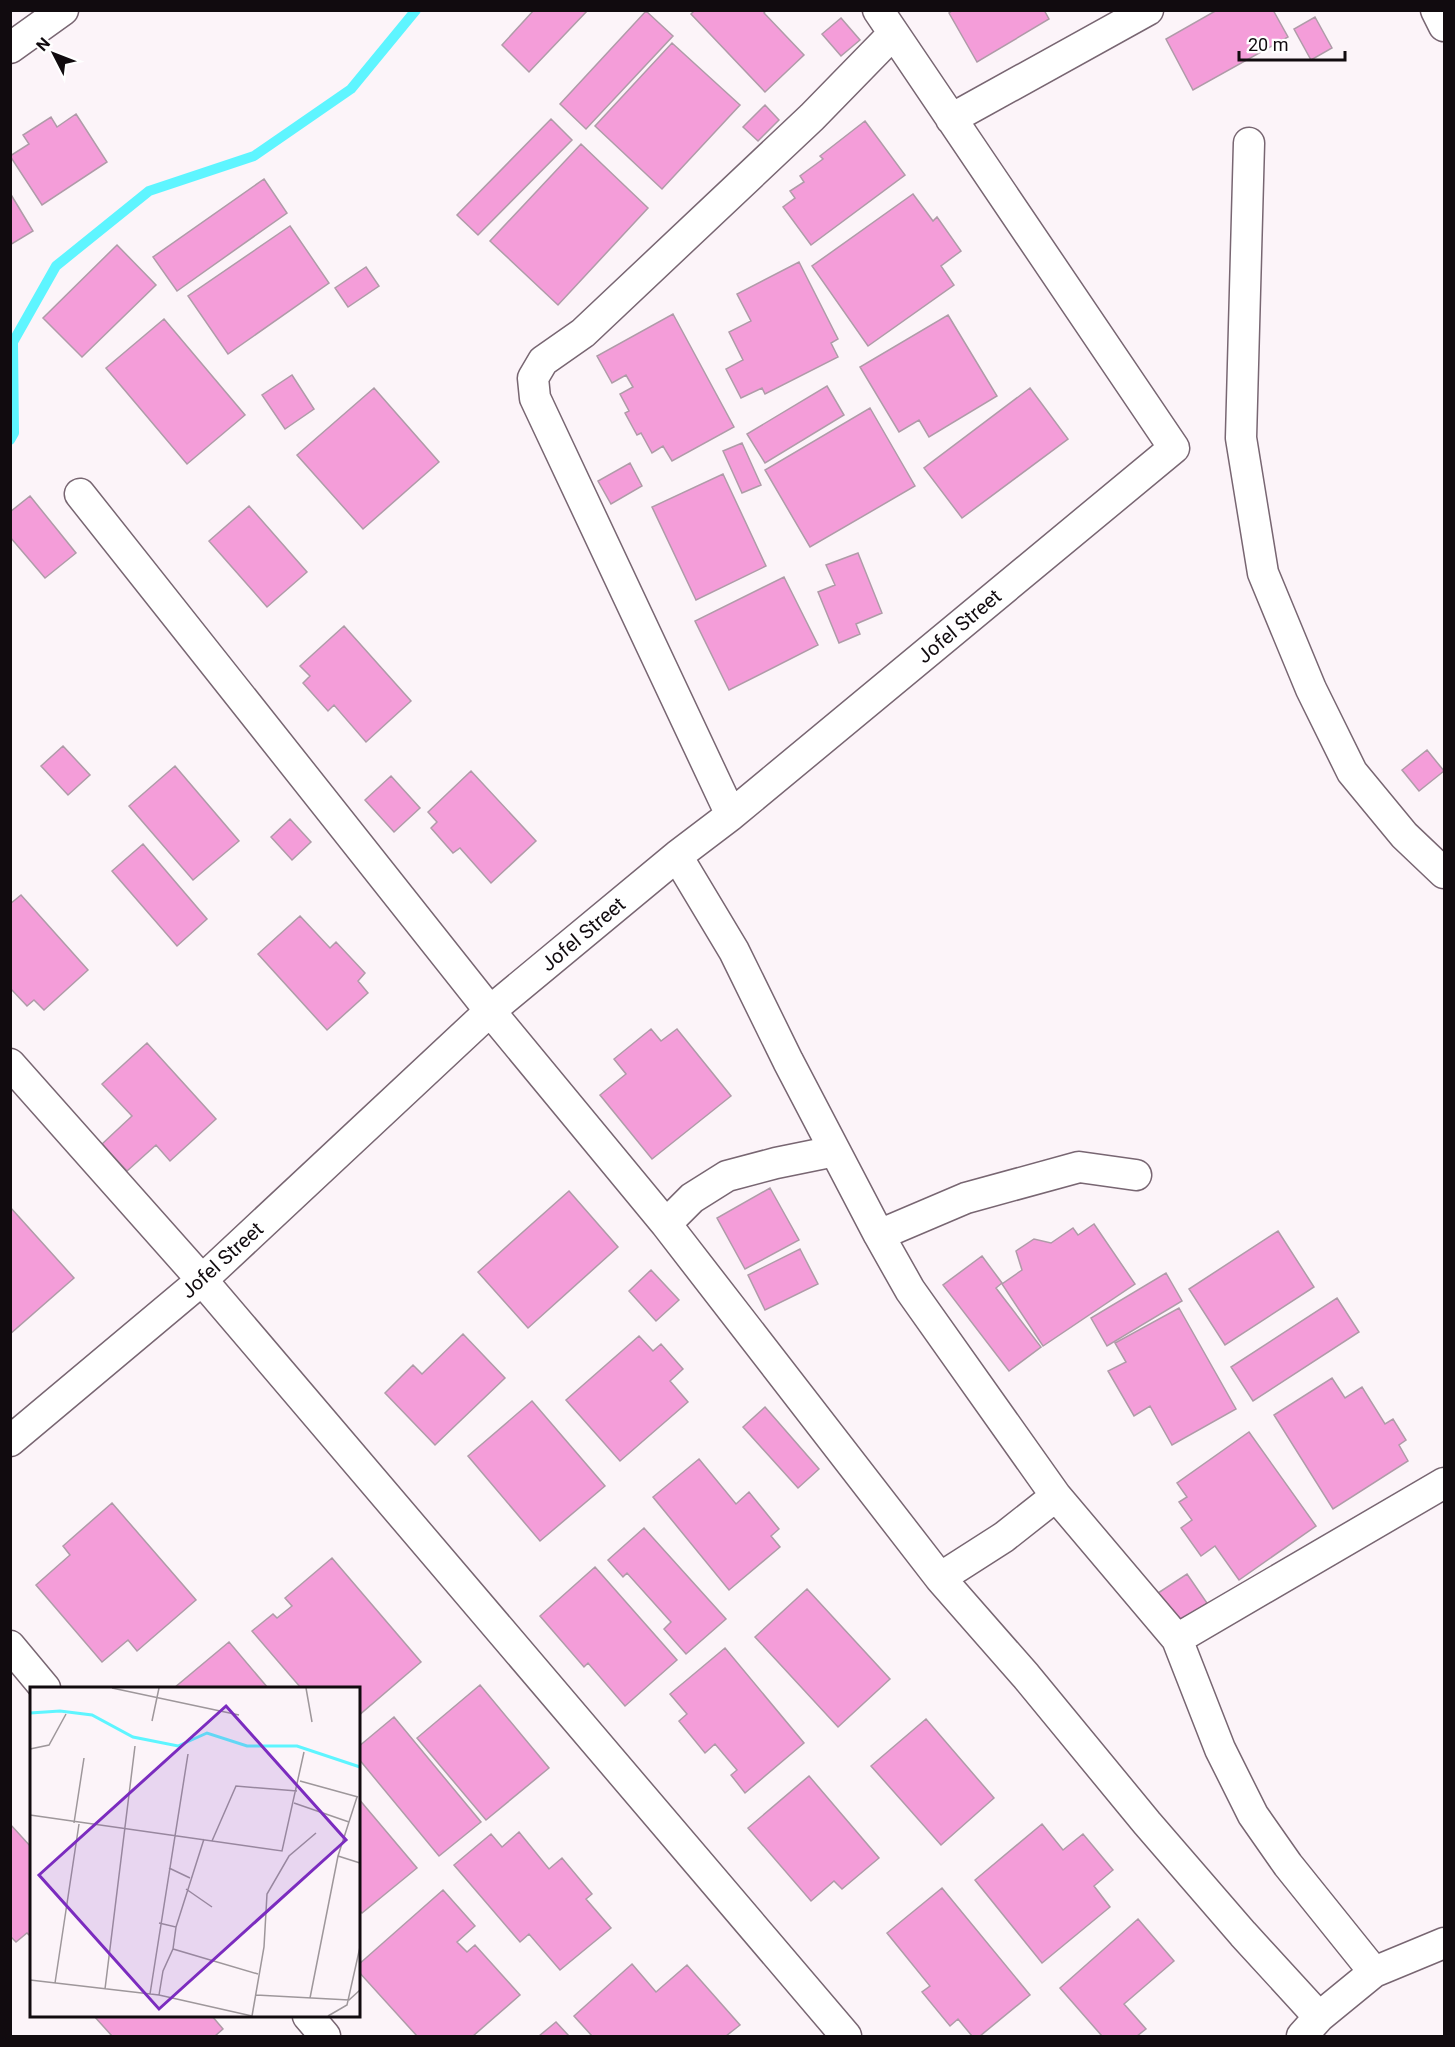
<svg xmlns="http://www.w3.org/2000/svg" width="1455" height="2047" font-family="Roboto,sans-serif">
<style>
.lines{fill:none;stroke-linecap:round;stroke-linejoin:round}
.stream{stroke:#5ef5ff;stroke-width:10}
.building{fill:#f49dd9;stroke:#af9ba8;stroke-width:1.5}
.minor-casing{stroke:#786672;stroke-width:33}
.minor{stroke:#fff;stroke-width:30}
.labels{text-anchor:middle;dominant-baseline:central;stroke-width:5;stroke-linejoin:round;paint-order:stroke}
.street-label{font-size:20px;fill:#110b0f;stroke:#fff}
.inset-river{fill:none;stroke:#5ef5ff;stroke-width:3}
.inset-road{fill:none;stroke:#9e979b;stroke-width:1.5}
.view{fill:#7b2cbf;fill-opacity:0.15;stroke:#7b2cbf;stroke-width:3}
.inset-edge{fill:none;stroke:#110b0f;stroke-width:3}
</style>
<rect width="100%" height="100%" fill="#fcf4f9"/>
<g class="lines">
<!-- stream -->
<path class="stream" d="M10,440L14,433L13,342L56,266L149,191L254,156L351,89L416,10"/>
</g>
<!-- building -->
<path class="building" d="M534,10H588L529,72L502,45Z
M695,10H766L764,13L804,55L765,92L691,14Z
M953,10H1044L1049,19L977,62L949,13Z
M1217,10H1273L1288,37L1193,90L1166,39Z
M646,11L673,36L586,129L560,104Z
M1315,17L1332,48L1311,60L1294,29Z
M841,18L860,40L841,56L822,34Z
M672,43L740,105L662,189L595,126Z
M765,105L779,120L758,141L743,127Z
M76,114L107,162L42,205L10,156L29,144L23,135L51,117L57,127Z
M551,119L572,140L478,235L457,215Z
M865,121L905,175L811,245L783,207L795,198L790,191L804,182L800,176L823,159L820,156Z
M581,144L648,208L558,305L490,241Z
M264,179L287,213L177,291L153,257Z
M10,193L33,231L10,245Z
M913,194L933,221L937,217L961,251L941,266L954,285L868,346L812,266Z
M290,226L329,283L228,354L188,296Z
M117,245L156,285L82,357L43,318Z
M799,262L838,339L831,343L838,357L765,394L762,388L741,398L726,369L743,360L729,332L751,321L737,294Z
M366,267L379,286L348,307L335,288Z
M673,314L734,427L672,461L663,446L652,453L641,433L637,435L625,413L629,411L620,394L633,387L626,375L612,383L597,356Z
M948,315L997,396L929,437L919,420L899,432L860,367Z
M164,319L245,415L187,464L106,368Z
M292,375L314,409L285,429L262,395Z
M827,386L844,415L765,463L747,434Z
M374,388L439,462L363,529L297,455Z
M1030,388L1068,439L962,518L924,468Z
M870,408L915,486L810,547L765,470Z
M742,443L761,485L742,493L723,451Z
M630,463L642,486L611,504L598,481Z
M723,474L766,566L696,600L652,507Z
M30,496L76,553L45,578L10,537V512Z
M249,506L307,572L267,607L209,541Z
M858,553L882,613L856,624L860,634L839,643L818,592L835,585L826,565Z
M784,577L818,645L729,690L695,621Z
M344,626L411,701L366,742L334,705L328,711L303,683L310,676L300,666Z
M63,746L90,775L68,795L41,766Z
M1427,750L1444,771L1419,791L1402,770Z
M175,766L239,841L193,880L129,806Z
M471,771L536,841L491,883L460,848L453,853L431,828L437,822L428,812Z
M391,776L420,808L394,832L365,800Z
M290,819L311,842L292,860L271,837Z
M143,844L207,919L177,946L112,871Z
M21,895L88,970L44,1010L34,1000L27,1006L10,988V904Z
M300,916L330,948L336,942L365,973L358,981L368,993L327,1030L258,954Z
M651,1029L661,1041L677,1029L731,1096L652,1159L600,1095L626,1074L614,1059Z
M147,1043L216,1119L170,1161L156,1145L127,1171L102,1144L132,1116L102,1084Z
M770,1188L799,1240L745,1269L717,1218Z
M569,1191L618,1247L528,1328L478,1272Z
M10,1207L74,1278L10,1334Z
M1094,1224L1135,1284L1043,1346L1002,1284L1022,1270L1016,1251L1034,1239L1051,1243L1073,1228L1078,1235Z
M1278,1231L1314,1287L1225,1345L1189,1289Z
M800,1249L818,1284L765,1310L748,1275Z
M982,1256L1002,1283L996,1288L1041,1347L1009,1371L943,1285Z
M651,1270L679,1300L656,1321L629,1291Z
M1166,1273L1182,1301L1107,1346L1091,1318Z
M1337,1298L1359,1332L1253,1401L1231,1367Z
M1179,1308L1236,1409L1172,1445L1150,1406L1134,1416L1108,1371L1126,1362L1115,1343Z
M463,1334L505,1378L435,1445L385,1393L413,1365L422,1374Z
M639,1336L653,1351L661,1344L683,1369L670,1381L688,1402L620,1461L566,1400Z
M1332,1378L1345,1398L1362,1387L1385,1424L1393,1419L1406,1440L1399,1445L1408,1461L1333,1509L1274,1415Z
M532,1401L605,1486L540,1541L468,1456Z
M765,1407L819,1469L798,1488L743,1427Z
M1249,1432L1316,1526L1239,1580L1215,1546L1201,1556L1181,1528L1192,1520L1179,1502L1187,1497L1177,1483Z
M699,1459L736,1504L749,1492L779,1529L771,1536L780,1547L729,1590L653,1497Z
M112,1503L196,1600L137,1651L128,1640L102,1662L36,1585L70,1555L63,1546Z
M644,1528L726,1619L686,1654L664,1629L671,1622L627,1573L623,1577L608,1560Z
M332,1558L421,1662L358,1716V1688H301L252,1631L273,1614L277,1618L292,1606L285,1598Z
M595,1567L677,1660L625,1706L588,1663L584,1667L540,1616Z
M1187,1574L1207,1603L1178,1623L1158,1593Z
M807,1589L890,1679L838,1727L755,1637Z
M229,1642L268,1688H174Z
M725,1648L804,1743L745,1793L731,1775L737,1770L715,1744L705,1753L679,1721L687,1714L670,1694Z
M480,1685L549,1768L486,1820L417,1738Z
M394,1717L481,1822L439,1856L358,1758V1747Z
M926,1719L994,1798L941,1845L871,1766Z
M809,1776L879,1858L842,1889L834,1881L811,1901L748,1828Z
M358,1798L417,1868L362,1913L358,1909Z
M10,1824L32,1848V1938L27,1933L16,1942L10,1936Z
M1042,1824L1063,1850L1083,1834L1113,1870L1094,1886L1110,1907L1042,1963L975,1880Z
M519,1832L549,1869L562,1858L592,1894L586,1899L611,1928L560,1970L529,1934L520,1942L454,1865L491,1834L502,1847Z
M942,1888L1030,1995L980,2036H972L958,2019L950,2026L922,1992L930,1986L887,1933Z
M443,1890L475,1926L457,1942L467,1952L475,1945L520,1995L473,2036H417L358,1971V1965Z
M1138,1919L1174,1961L1124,2004L1146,2029L1137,2036H1102L1060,1988Z
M632,1964L656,1992L687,1965L740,2025L726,2036H592L574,2016Z
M94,2016H212L223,2029L215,2036H112Z
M556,2022L569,2036H539Z"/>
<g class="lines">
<!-- minor casing -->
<g class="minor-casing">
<path id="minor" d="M1436,10L1444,26
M10,48L63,10
M951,119L1148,10
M1249,143L1241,438L1263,573L1311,689L1352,772L1404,835L1444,873
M80,494L490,1011L666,1224L940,1578L1026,1676L1147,1823L1243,1934L1319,2017
M731,815L535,398L533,378L543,361L583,333L812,117L893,34
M677,856L734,951L788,1061L879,1235L910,1290L1056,1496
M10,1064L202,1280L846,2036
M666,1224L692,1198L727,1176L776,1163L835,1151
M879,1235L966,1198L1079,1167L1136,1175
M10,1441L202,1280L490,1011L677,856L731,815L1174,448L878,10
M940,1578L1004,1537L1056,1496L1177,1639
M10,1646L45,1688
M1374,1972L1288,1865L1253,1815L1220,1749L1177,1639L1444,1483
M308,2016L325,2036
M1302,2036L1319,2017L1374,1972L1444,1943"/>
</g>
<!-- minor -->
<use href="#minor" class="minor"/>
</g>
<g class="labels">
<!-- street labels -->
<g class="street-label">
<text transform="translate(959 626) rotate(-40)">Jofel Street</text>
<text transform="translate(583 934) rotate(-40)">Jofel Street</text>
<text transform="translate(222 1260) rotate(-42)">Jofel Street</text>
</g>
</g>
<!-- overview -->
<g transform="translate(30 1687)">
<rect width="330" height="330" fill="#fcf4f9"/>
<path class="inset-river" d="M0,26L30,24L62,28L103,50L148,59L177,46L217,59H267L330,80"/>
<path class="inset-road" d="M82,1L209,28M276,1L282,35M122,34L129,1M0,62L19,58L36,27M270,94L328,110M264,116L319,135M0,128L252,164L274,65M44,136L54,71M182,154L206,99L267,104M308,169L330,176M139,181L160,191M156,202L182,220M129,236L146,240L143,262M146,240L174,152M0,293L129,308L222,329M25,296L49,137M75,302L105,59M120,307L158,67M129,308L133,284L143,262L228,287M226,308L319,313L330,303M280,311L308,169L327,110M222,329L234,260L237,207L259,169L286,146M298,329L317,318L330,260"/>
<path class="view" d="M196,19L316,153L129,322L9,188Z"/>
<rect width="330" height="330" class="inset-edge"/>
</g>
<!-- border -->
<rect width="1455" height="2047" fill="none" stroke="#110b0f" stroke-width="24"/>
<!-- north arrow -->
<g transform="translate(54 54) rotate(312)" stroke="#ffffff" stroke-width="4.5" paint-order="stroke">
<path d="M0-4.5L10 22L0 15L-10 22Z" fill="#110b0f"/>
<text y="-9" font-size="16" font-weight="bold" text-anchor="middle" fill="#110b0f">N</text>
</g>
<!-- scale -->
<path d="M1239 51v9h106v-9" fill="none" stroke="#110b0f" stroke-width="3"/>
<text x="1248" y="51" font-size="18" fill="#110b0f" stroke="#ffffff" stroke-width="4.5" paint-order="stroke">20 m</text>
</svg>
